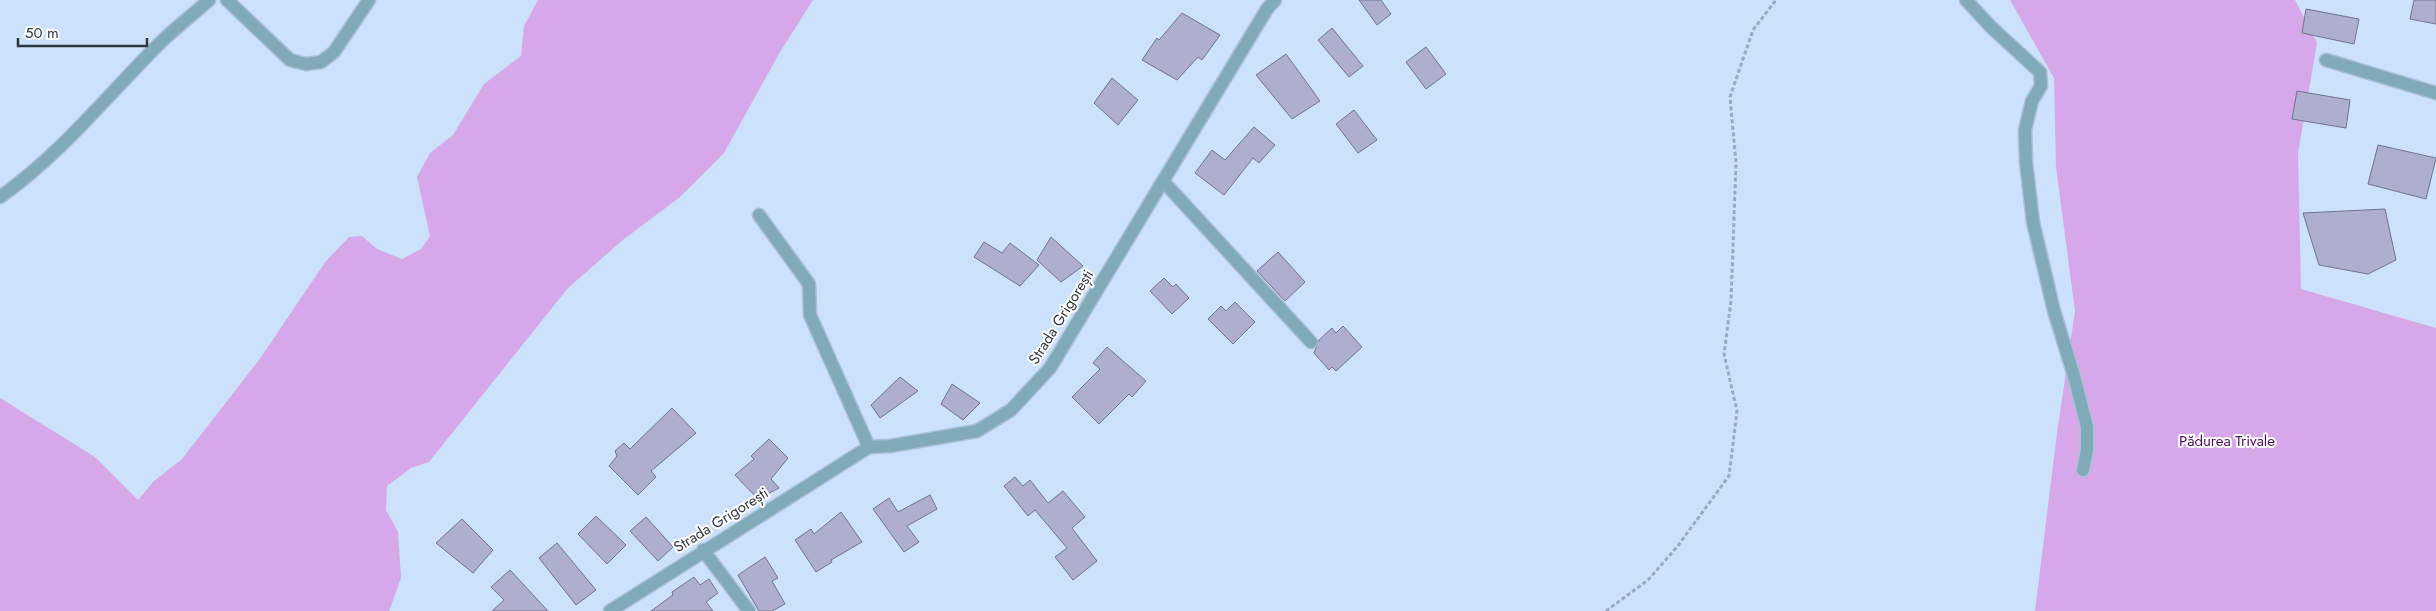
<svg xmlns="http://www.w3.org/2000/svg" width="2436" height="611" font-family="Jost,sans-serif">
<style>
.green{fill:#d7a8e9}
.building{fill:#aeafce;stroke:#737390}
.lines{fill:none;stroke-linecap:round;stroke-linejoin:round}
.minor-casing{stroke:#acbfd7;stroke-width:15}
.path{stroke:#9aabc1;stroke-width:3;stroke-dasharray:4 2.5;stroke-linecap:butt}
.minor{stroke:#81aab8;stroke-width:12}
.labels{text-anchor:middle;dominant-baseline:central;stroke-width:4;stroke-linejoin:round;paint-order:stroke}
.street-label{font-size:15px;fill:#303943;stroke:#fff}
.park-label{font-size:15px;fill:#4e1061;stroke:#fff}
</style>
<rect width="100%" height="100%" fill="#cbe1fc"/>
<!-- green -->
<path class="green" d="M538,0H813L780,52L724,153L680,197L624,239L568,288L429,462L411,468L387,486L386,510L398,532L401,578L389,611H0V398L95,457L138,500L154,481L182,459L259,360L326,261L349,237L362,236L377,249L402,259L421,249L430,236L417,177L430,153L453,135L484,84L521,56L524,26Z
M2010,0H2295L2317,43L2298,153L2301,289L2436,328V611H2035L2057,433L2075,311L2056,167L2054,78Z"/>
<!-- building -->
<path class="building" d="M1359,0H1381L1391,14L1377,25Z
M2414,0H2436V24L2410,19Z
M2306,9L2359,19L2354,44L2302,33Z
M1182,13L1220,35L1202,60L1198,57L1177,80L1142,60L1157,38L1159,40Z
M1332,28L1363,66L1349,77L1318,40Z
M1426,47L1446,74L1426,89L1406,62Z
M1286,54L1320,101L1292,119L1256,75Z
M1112,78L1138,100L1118,125L1094,103Z
M2297,91L2350,100L2346,128L2292,119Z
M1354,110L1377,140L1358,153L1336,124Z
M1254,127L1275,145L1259,163L1253,158L1224,195L1195,173L1212,150L1225,160Z
M2378,145L2436,158L2426,199L2368,184Z
M2385,209L2396,260L2368,274L2319,265L2303,213Z
M1051,237L1083,266L1061,282L1037,260Z
M984,242L1002,253L1010,243L1039,265L1020,286L974,257Z
M1278,252L1305,282L1285,301L1257,271Z
M1164,278L1173,287L1176,284L1189,298L1172,314L1150,291Z
M1235,302L1255,322L1233,344L1208,319L1221,306L1226,311Z
M1343,326L1362,347L1336,371L1332,367L1329,370L1314,353L1319,340L1332,328L1336,333Z
M1107,347L1146,381L1132,397L1129,394L1099,424L1072,397L1100,369L1093,363Z
M900,377L918,391L880,418L871,405Z
M952,384L980,403L963,420L941,404Z
M672,408L696,433L651,471L656,477L638,495L609,466L617,456L615,451L624,443L630,449Z
M769,439L788,458L771,479L779,488L758,499L735,475L754,459L751,456Z
M1015,477L1023,486L1030,480L1048,503L1063,491L1085,517L1072,528L1097,561L1073,580L1055,557L1067,548L1035,510L1028,516L1004,486Z
M930,495L937,509L907,526L919,542L904,552L873,509L889,498L898,512Z
M841,512L862,542L831,560L832,562L816,572L795,540L811,529L814,534Z
M596,516L626,545L607,564L578,534Z
M646,517L673,547L658,561L630,531Z
M462,519L493,550L473,573L436,543Z
M557,543L596,590L576,605L539,558Z
M765,557L778,578L772,581L785,604L772,611H759L738,575Z
M510,570L548,611H492L504,600L491,587Z
M694,577L700,585L709,579L718,593L706,602L713,611H651L673,595L672,592Z"/>
<g class="lines">
<!-- minor casing -->
<g class="minor-casing">
<path id="minor" d="M227,0L290,60L306,64L321,62L334,52L369,0
M1966,0L1991,27L2040,72L2041,86L2032,101L2025,130L2026,162L2033,222L2054,311L2074,376L2087,427V450L2083,470
M2326,60L2436,93
M1163,181L1311,342
M0,197C57,157 103,101 152,51C169,33 190,17 209,0
M759,215L809,284L810,315L869,447
M703,550L749,611
M610,611L869,447L890,446L977,431L1011,410L1050,368L1267,9L1275,0"/>
</g>
<!-- path -->
<path class="path" d="M1606,611L1648,580L1677,547L1729,476L1737,411L1724,354L1731,301L1736,163L1730,97L1753,30L1776,0"/>
<!-- minor -->
<use href="#minor" class="minor"/>
</g>
<g class="labels">
<!-- street labels -->
<g class="street-label">
<text transform="translate(1061 317) rotate(-58)">Strada Grigorești</text>
<text transform="translate(721 520) rotate(-32)">Strada Grigorești</text>
</g>
<!-- park labels -->
<g class="park-label">
<text x="2227" y="441">Pădurea Trivale</text>
</g>
</g>
<!-- scale -->
<path d="M18 38v8h129v-8" fill="none" stroke="#303943" stroke-width="2.5"/>
<text x="25" y="38" font-size="15" fill="#303943" stroke="#ffffff" stroke-width="4" paint-order="stroke">50 m</text>
</svg>
